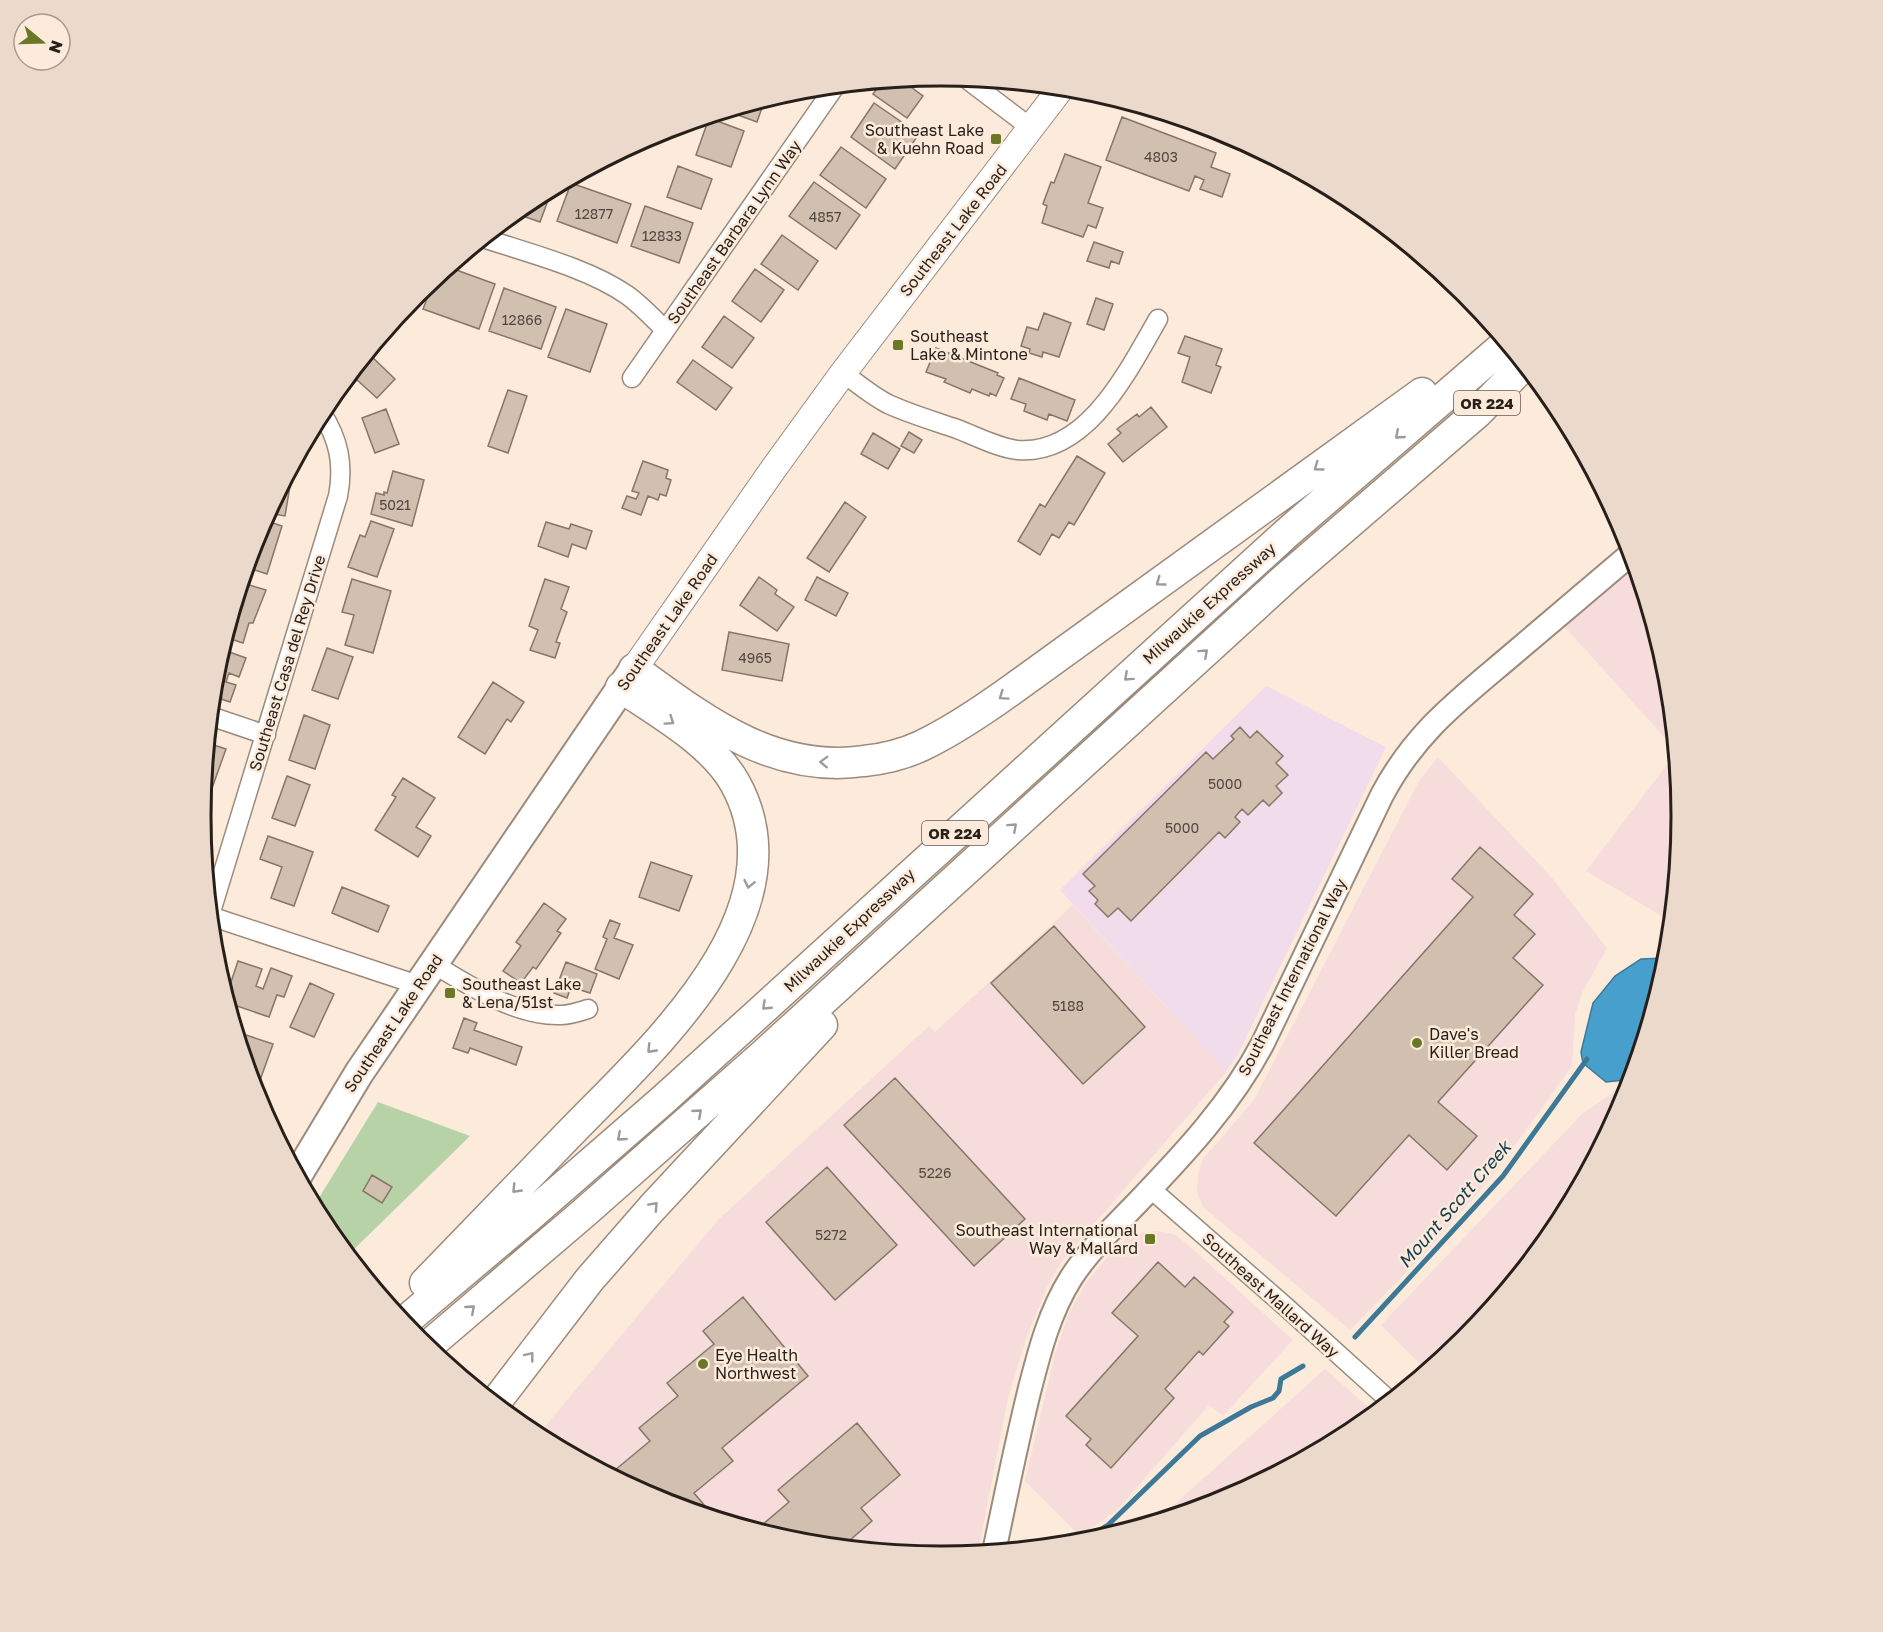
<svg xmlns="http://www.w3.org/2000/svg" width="1883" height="1632" font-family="'Golos Text',sans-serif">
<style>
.commercial{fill:#f1dceb}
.industrial{fill:#f7dcdc}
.green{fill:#b6d2a6}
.water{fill:#47a0cc;stroke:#3d7997;stroke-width:1.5}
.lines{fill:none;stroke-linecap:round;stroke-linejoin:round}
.stream{stroke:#3d7997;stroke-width:5}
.building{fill:#d1c0b0;stroke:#857668;stroke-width:1.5}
.minor-casing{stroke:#9b8b7c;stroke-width:21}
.tertiary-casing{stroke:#9b8b7c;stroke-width:26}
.secondary-casing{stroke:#9b8b7c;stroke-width:28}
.primary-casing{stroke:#9b8b7c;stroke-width:32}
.trunk-casing{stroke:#9b8b7c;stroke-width:33}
.minor{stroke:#fff;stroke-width:18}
.tertiary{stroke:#fff;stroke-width:22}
.secondary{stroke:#fff;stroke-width:26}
.primary{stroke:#fff;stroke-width:28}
.trunk{stroke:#fff;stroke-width:30}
.oneway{stroke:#9d9a98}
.poi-dot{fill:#6a7826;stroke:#fceada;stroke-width:2}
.labels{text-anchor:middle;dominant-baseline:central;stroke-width:5;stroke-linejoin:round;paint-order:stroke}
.number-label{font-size:14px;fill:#514740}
.shield{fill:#fceada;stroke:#665c54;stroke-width:1.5}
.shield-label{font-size:15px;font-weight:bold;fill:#261f1a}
.poi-label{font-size:16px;fill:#261f1a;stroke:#fceada;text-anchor:start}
.street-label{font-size:16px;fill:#261f1a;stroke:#fceada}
.water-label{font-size:18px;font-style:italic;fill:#143b4e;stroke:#fceada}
.rim{fill:none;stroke:#261f1a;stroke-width:3}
</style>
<rect width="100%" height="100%" fill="#fceada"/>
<!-- commercial -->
<path class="commercial" d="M1266,686L1386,747L1238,1054L1226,1072L1060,890Z"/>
<!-- industrial -->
<path class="industrial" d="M1636,566L1668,672L1676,750L1563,625Z
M1676,753L1682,816L1672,922L1586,871Z
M1438,757L1552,878L1607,948L1582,993L1575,1015L1572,1066L1495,1173L1426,1252L1350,1330L1203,1207L1197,1192L1198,1174L1203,1159L1254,1100L1419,781Z
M1073,905L1226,1072L1061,1262L1047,1287L1026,1339L1008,1398L978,1553L941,1557L797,1543L658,1500L537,1436L718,1220L929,1026L935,1032Z
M1629,1090L1626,1100L1557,1228L1465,1340L1427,1371L1381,1325L1582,1114L1611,1094Z
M1157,1231L1174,1234L1187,1244L1293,1340L1223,1416L1209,1405L1117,1510L1080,1536L1025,1481L1055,1354L1068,1315L1085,1284L1110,1254L1125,1240L1140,1233Z
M1325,1369L1376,1414L1353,1432L1225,1501L1156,1521Z"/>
<!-- green -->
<path class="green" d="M378,1102L470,1136L348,1255L325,1227L314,1206Z"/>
<!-- water -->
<path class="water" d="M1665,958L1668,961L1633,1076L1625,1080L1606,1082L1583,1063L1581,1052L1593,1003L1615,976L1641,959Z"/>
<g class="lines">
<!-- stream -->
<path class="stream" d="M1355,1337L1503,1176L1587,1059
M1079,1543L1108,1525L1200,1436L1251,1407L1273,1398L1279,1391L1281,1379L1303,1366"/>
</g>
<!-- building -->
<path class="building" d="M900,79L923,96L907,118L873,94L882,81Z
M765,99L757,122L727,111V110Z
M874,103L919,134L895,169L851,137Z
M1122,117L1216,153L1211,167L1230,174L1222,197L1200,189L1204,180L1195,176L1189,191L1106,160Z
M709,118L744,131L731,167L696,155Z
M841,147L886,179L866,208L820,175Z
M1065,154L1101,167L1088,203L1103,208L1096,228L1088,225L1083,237L1042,223L1047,206L1043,204L1051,182L1054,183Z
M678,166L712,179L701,209L667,197Z
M814,182L860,215L836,249L789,216Z
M571,183L631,204L617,243L557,221Z
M553,187L540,222L514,213L530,200Z
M645,206L693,223L679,263L631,246Z
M782,235L818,261L798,290L761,264Z
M1094,242L1123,252L1119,264L1111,261L1109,268L1087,261Z
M448,267L495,284L479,329L423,309L435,278Z
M755,269L784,290L761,322L732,301Z
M504,288L556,307L541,349L489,331Z
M1096,298L1113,304L1104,330L1087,324Z
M566,309L607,324L590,372L548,357Z
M1044,313L1071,323L1059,357L1043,352L1042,357L1029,353L1030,349L1021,346L1027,327L1038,330Z
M724,316L754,338L732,368L702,347Z
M1185,336L1222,349L1216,365L1221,367L1211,393L1182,382L1190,357L1178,353Z
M936,348L998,373L997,375L1004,378L996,396L990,393L989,396L972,389L970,393L944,382L946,379L926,372Z
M368,353L395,379L377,398L357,380L345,392L340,387Z
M693,360L732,388L716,410L677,382Z
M1019,378L1075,400L1067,421L1049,414L1047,420L1024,411L1026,404L1011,399Z
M508,390L527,396L508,453L488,446Z
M1151,407L1167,427L1123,462L1108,444L1121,433L1117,429L1137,414L1139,417Z
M386,409L399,444L375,453L362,418Z
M909,432L922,440L914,453L901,446Z
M873,433L900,449L888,469L861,454Z
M1077,456L1105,473L1074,525L1069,522L1059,538L1052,534L1040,555L1018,541L1040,504L1045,507Z
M643,461L668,470L666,478L671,480L666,496L660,494L658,500L648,496L641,515L622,508L627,496L636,499L639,493L632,491Z
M294,462L285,516L267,513Z
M393,471L424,480L412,526L371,514L376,493L384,495V492L387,493Z
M845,502L866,517L829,572L807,558Z
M264,520L282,526L267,574L246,567L257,532Z
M371,521L394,529L377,577L348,567L360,535L365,537Z
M546,522L569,529L571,524L592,531L586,549L572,544L568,557L538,546Z
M759,577L777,590L775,594L794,607L777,631L740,605Z
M817,577L848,593L836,616L805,600Z
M352,579L391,591L373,653L345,645L354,615L342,612Z
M545,579L569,587L561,609L567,612L556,642L560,643L555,658L530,650L538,630L529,626Z
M242,583L266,590L253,623H249L243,643L225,637Z
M729,632L789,644L782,681L722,670Z
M327,648L353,657L338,699L312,690Z
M221,649L246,658L239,677L229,673L226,682L236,685L230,702L212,696L215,671Z
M493,682L524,702L511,722L507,719L485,754L458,737Z
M304,715L330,725L315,769L289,760Z
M1240,727L1250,738L1257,731L1283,756L1276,763L1288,775L1276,786L1282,793L1269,806L1263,800L1248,815L1242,809L1235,817L1240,822L1225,838L1219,832L1131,921L1118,908L1108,917L1095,904L1098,900L1089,891L1095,886L1083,874L1206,752L1213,759L1234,739L1231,736Z
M208,743L226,749L211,791L203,788Z
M287,776L310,785L295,826L272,818Z
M403,778L435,798L416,827L431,836L418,857L375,830L396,797L392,795Z
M202,800L209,802L201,824V816Z
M268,836L313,852L294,906L271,898L282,867L260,859Z
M1480,847L1533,894L1514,915L1535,934L1513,958L1543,985L1438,1102L1477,1136L1447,1170L1409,1135L1336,1216L1254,1143L1473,897L1452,879Z
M651,862L692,876L679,911L639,897Z
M342,887L389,906L378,932L332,913Z
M544,903L566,919L557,931L561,933L536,969L533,967L521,983L503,971L521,946L516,942Z
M610,920L620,924L614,938L633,945L619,979L595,969L607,939L603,937Z
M1054,926L1145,1027L1083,1084L991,983Z
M238,961L262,969L256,986L263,989L271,968L292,976L284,997L277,995L269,1017L228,1003L226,997Z
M566,962L597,974L590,993L571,987L567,998L554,993Z
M310,983L334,994L314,1037L290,1027Z
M464,1018L477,1023L474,1030L522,1047L516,1065L470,1048L468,1053L453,1048Z
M246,1035L273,1044L259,1083L251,1081L241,1048Z
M895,1078L1025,1219L974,1266L844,1125Z
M827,1167L897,1245L835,1300L766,1222Z
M372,1175L392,1187L382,1203L363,1191Z
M1158,1262L1185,1287L1194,1277L1233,1312L1224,1322L1229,1326L1203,1355L1199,1351L1165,1389L1174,1398L1111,1468L1086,1445L1091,1439L1066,1416L1138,1336L1112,1313Z
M743,1297L808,1376L722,1448L733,1461L694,1493L705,1506L697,1513L658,1500L609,1475L650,1441L639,1428L678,1396L667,1383L714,1344L703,1331Z
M857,1423L900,1475L861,1508L872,1521L842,1547L797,1543L756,1530L789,1502L778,1490Z"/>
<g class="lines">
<!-- minor casing -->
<g class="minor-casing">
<path id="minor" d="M964,77L1031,128
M483,238C528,253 588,268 627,295C641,305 653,318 665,330
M843,373C857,383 872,396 888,404C910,414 934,421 957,429C976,436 998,448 1018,450C1088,455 1129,369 1158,319
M632,378L836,85
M210,716L266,735
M210,915L338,496C344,465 339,439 321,412
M210,916L418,985
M432,963C468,985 517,1017 561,1015C570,1015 579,1012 588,1009
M1151,1189L1286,1307L1390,1401"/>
</g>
<!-- tertiary casing -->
<g class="tertiary-casing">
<path id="tertiary" d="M994,1552C1005,1499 1016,1445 1029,1392C1039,1353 1049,1313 1071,1278C1089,1250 1114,1227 1137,1203C1184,1154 1231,1104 1263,1043L1382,795C1416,731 1459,700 1513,654C1553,620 1592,587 1632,553"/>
</g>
<!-- secondary casing -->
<g class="secondary-casing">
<path id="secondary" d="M634,669L774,468L843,373L1062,87"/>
</g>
<!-- primary casing -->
<g class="primary-casing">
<path id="primary" d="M297,1176L359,1073L634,669"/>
</g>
<!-- trunk casing -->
<g class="trunk-casing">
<path id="trunk" d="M634,669C704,720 773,774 864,761C883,759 904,754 921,746C953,731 982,711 1010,691L1422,393
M425,1283C474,1232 524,1181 573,1130C653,1048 806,911 735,783C712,742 659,713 621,687
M403,1323L525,1220L663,1100L1288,532L1507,343
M427,1347L585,1212L763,1055L1288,576L1477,413L1525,364
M495,1403L590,1279L652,1208L822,1025"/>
</g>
<!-- minor -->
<use href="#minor" class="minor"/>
<!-- tertiary -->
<use href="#tertiary" class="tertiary"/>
<!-- secondary -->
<use href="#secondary" class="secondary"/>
<!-- primary -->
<use href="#primary" class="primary"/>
<!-- trunk -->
<use href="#trunk" class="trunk"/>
</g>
<!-- one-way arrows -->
<defs><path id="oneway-chevron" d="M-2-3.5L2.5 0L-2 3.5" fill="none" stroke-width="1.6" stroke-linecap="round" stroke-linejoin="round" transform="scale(1.5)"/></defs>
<g class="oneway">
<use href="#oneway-chevron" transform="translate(1399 435) rotate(139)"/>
<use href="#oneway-chevron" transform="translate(1318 467) rotate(144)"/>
<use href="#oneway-chevron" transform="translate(1160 582) rotate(144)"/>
<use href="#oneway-chevron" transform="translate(1204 653) rotate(-42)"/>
<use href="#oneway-chevron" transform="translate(1128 677) rotate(138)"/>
<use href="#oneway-chevron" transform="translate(1003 696) rotate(145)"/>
<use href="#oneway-chevron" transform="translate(670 721) rotate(35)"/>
<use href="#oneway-chevron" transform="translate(824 762) rotate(-178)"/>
<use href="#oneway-chevron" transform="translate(1013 827) rotate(-42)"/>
<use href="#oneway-chevron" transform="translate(749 884) rotate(102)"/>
<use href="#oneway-chevron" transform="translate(766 1006) rotate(137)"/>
<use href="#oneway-chevron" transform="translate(651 1049) rotate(134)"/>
<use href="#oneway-chevron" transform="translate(698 1113) rotate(-41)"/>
<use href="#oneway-chevron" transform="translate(621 1137) rotate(139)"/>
<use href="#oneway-chevron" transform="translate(516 1189) rotate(134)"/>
<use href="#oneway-chevron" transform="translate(654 1206) rotate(-47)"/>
<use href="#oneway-chevron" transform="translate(471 1309) rotate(-41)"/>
<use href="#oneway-chevron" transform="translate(530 1356) rotate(-52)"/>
</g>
<!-- markers -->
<g class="poi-dot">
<rect x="990" y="133" width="12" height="12" rx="3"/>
<rect x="892" y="339" width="12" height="12" rx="3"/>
<rect x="444" y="987" width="12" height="12" rx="3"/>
<circle cx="1417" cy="1043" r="6"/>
<rect x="1144" y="1233" width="12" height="12" rx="3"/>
<circle cx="703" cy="1364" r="6"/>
</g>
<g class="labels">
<!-- number labels -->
<g class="number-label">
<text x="1161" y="156">4803</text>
<text x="594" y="213">12877</text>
<text x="825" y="216">4857</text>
<text x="662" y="235">12833</text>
<text x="522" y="319">12866</text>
<text x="395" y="504">5021</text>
<text x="755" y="657">4965</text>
<text x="1225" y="783">5000</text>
<text x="1182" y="827">5000</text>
<text x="1068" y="1005">5188</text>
<text x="935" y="1172">5226</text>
<text x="831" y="1234">5272</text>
</g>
<!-- shield labels -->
<g class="shield">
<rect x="1454" y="391" width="66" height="24" rx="4.5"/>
<rect x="922" y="821" width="66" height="24" rx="4.5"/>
</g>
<g class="shield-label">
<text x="1487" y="403">OR 224</text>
<text x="955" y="833">OR 224</text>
</g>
<!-- poi labels -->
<g class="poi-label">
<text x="984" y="130" text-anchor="end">Southeast Lake<tspan x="984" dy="18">&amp; Kuehn Road</tspan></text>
<text x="910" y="336">Southeast<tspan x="910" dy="18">Lake &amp; Mintone</tspan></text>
<text x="462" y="984">Southeast Lake<tspan x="462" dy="18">&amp; Lena/51st</tspan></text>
<text x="1429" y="1034">Dave's<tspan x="1429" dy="18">Killer Bread</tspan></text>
<text x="1138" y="1230" text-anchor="end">Southeast International<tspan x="1138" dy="18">Way &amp; Mallard</tspan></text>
<text x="715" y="1355">Eye Health<tspan x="715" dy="18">Northwest</tspan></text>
</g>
<!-- street labels -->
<g class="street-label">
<text transform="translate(953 230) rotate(-52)">Southeast Lake Road</text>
<text transform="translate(734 232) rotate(-55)">Southeast Barbara Lynn Way</text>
<text transform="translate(1209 603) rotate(-42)">Milwaukie Expressway</text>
<text transform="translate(667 622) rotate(-55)">Southeast Lake Road</text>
<text transform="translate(287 663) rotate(-73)">Southeast Casa del Rey Drive</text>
<text transform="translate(849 930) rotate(-43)">Milwaukie Expressway</text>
<text transform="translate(1292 977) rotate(-63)">Southeast International Way</text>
<text transform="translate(393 1023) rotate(-56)">Southeast Lake Road</text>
<text transform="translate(1271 1295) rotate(42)">Southeast Mallard Way</text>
</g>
<!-- water labels -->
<g class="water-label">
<text transform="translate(1454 1204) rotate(-49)">Mount Scott Creek</text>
</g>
</g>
<!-- crop -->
<path d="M0 0H1883V1632H0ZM211 816a730 730 0 1 1 1460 0a730 730 0 1 1-1460 0Z" fill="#ebdacb" fill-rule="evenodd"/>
<path class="rim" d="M211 816a730 730 0 1 1 1460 0a730 730 0 1 1-1460 0Z"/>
<!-- north arrow -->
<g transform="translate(42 42) rotate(109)"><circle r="28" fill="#fceada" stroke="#a6998d" stroke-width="1.5"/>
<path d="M0-4.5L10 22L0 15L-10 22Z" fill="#6a7826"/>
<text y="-9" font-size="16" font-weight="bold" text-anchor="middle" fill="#261f1a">N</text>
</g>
</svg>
